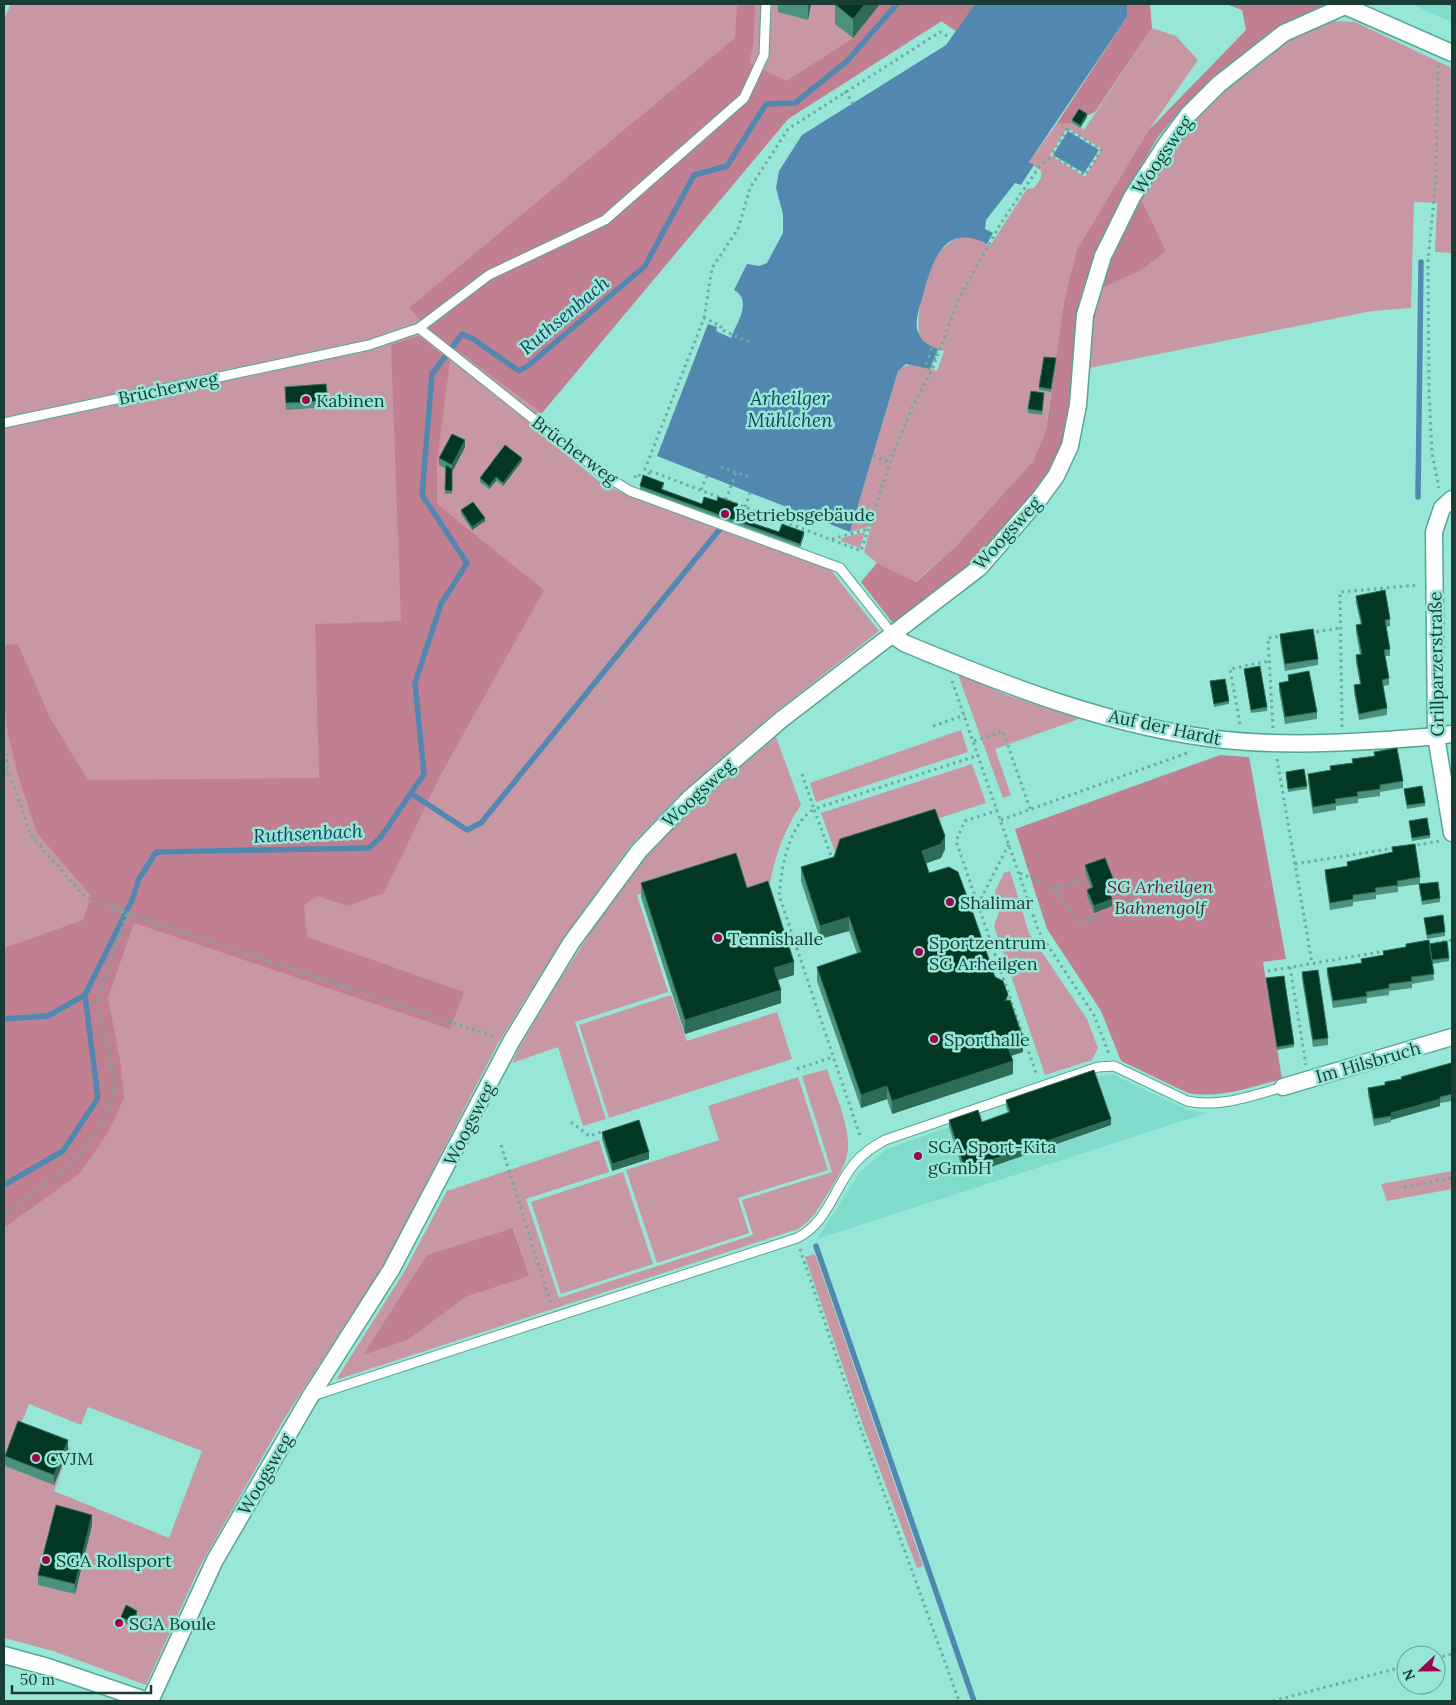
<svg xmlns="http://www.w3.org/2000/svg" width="1456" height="1705" font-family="Lora,serif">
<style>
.built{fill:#81dbcb}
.green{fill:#c897a4;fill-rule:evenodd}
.forest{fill:#c08092}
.water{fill:#5288af}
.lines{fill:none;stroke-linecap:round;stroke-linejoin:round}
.stream{stroke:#5288af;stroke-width:5.5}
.service-casing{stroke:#55a698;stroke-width:11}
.minor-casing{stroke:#55a698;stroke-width:19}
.path{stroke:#6baca0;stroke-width:3;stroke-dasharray:2.5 4;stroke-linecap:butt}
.service{stroke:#fff;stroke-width:9}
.minor{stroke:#fff;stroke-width:16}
.path-bridge{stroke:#6baca0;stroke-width:3;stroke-dasharray:2.5 4;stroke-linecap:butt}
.wall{fill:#4c907e}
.shaded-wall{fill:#2e6c59}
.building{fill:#023823;stroke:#2e6c59}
.poi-dot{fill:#9d054f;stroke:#96e7d8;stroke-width:2}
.labels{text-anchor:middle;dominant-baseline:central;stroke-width:5;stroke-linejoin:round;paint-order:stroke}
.street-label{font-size:18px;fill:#1a3c36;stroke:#96e7d8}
.poi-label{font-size:18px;fill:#1a3c36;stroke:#96e7d8;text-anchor:start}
.park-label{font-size:18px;font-style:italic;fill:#6d203d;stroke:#96e7d8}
.water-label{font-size:19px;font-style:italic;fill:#18435f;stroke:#96e7d8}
</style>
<rect width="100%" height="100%" fill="#96e7d8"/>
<!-- built -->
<path class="built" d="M1411,4H1452V22Z
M1112,1074L1186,1109L1207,1113L817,1239L860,1172L887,1149L949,1127L966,1176L1111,1126L1094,1077Z"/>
<!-- green -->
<path class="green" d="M11,4H954L942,21L788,119L531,426L600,482L631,497L830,569L879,631L778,710L685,790L631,845L564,937L497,1045L385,1263L284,1419L200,1566L146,1685L53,1651L4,1638V19ZM29,1404L81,1425L88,1407L202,1451L169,1538L54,1491L70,1448L19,1429Z
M1332,21L1355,22L1452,68V253L1435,252L1437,203L1414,202L1411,308L1372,311L1089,368L1092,316L1099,290L1142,270L1166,251L1141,199C1152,182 1162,164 1174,148C1208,101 1277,37 1332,21Z
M1152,28L1176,36L1198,60L1149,130L1064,302L1056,362L1044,360L1039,390L1051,392L1046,430L1033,461L956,546L915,582L877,563L864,552L871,526L850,532L898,371C911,360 922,366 937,371L944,351C937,348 926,346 921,339C913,325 925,275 933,261C939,251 953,237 965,236C974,236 983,242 990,246L1027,189L1034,188L1041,178V171L1029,162L1057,123H1072L1084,130ZM1067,128L1102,149L1085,177L1050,155Z
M865,532L860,548L841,541L842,538Z
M957,672L1004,694L1079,719L995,749L1011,795L1003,798Z
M961,730L968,752L816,802L810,783Z
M776,737L801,805C785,828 775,855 770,883L748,890L738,862L637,895L668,992L575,1022L606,1119L583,1126L558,1047L512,1063L519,1048C558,982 597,917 645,858C682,812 732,775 776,737Z
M972,764L986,803L835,852L821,813Z
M1010,871L1029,933L1087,1019L1098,1048L1092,1060L1045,1075L994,926L1000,909L995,891L1004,873Z
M671,995L687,1041L777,1012L792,1059L609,1118L579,1025Z
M827,1069C834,1091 853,1132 847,1155C844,1169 835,1181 828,1193C819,1207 813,1220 798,1229L336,1380L404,1272L447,1191L599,1140L609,1172L526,1199L559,1298L753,1235L742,1200L832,1172L802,1076ZM514,1229L528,1276L466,1297L408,1340L363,1354Z
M798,1077L828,1170L738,1198L749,1233L657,1263L626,1170L719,1140L708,1106Z
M1452,1171V1189L1387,1201L1381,1184Z
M623,1172L653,1264L561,1294L531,1202Z
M815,1254L923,1566L917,1568L864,1428L805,1257Z"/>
<!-- forest -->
<path class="forest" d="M737,4H755L753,47L749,63L787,81L853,38L880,4H975L957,32L941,21L788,119L542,413L428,329L409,308L735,38Z
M1127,4H1150L1152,28L1095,112L1072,123H1057L1127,17Z
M1226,4H1326L1281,25L1213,77L1182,108L1158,137L1127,189L1141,199L1166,251L1142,270L1099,290L1084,287L1079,306L1069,406L1061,445L1050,469L1041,486L972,563L897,624L892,622L861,582L877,563L916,582L956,546L1033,461L1046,430L1064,302L1077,250L1149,130L1246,30L1242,10Z
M419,336L450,361L437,461V504L544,590L440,776L384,893L347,906L318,896L304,905L307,937L464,992L450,1029L134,923L108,998L120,1060L124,1098L109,1131L80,1173L4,1228V948L83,920L91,896L37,833L17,772L8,734L4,703V645L18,644L50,718L88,780L319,778L315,624L401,621L391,345Z
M1220,755L1249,757L1286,959L1263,962L1282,1079C1251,1087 1220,1099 1188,1093L1121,1061L1101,1011L1047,929L1015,829Z
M513,1228L529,1276L466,1297L408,1340L363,1355L427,1255Z"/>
<!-- water -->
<path class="water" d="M975,4H1127V17L1029,162L1034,165L1021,185L1015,183L986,220L985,229L993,233L987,244C944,222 932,261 923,295C920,306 914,321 918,332C922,342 928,345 938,349L930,369L906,364L898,371L850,532L657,456L708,324L717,327L716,331L731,338C737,322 753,301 734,290L747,264L759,266L767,263L783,233V214L776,188L779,171L802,135L946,45Z
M1068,131L1099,150L1084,173L1053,155Z"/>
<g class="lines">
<!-- stream -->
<path class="stream" d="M1418,497L1421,262
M412,794L467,830L481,823L719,530
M4,1019L48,1016L85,995L132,900L139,879L156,852L369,848L380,838L424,774L415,683L441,604L467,563L422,495L432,374L462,334L473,339L519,371L529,365L645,266L694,175L727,166L766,104L795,103L847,61L897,4
M4,1185L63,1151L98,1098L85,995
M816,1246L974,1701"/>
<!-- service casing -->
<g class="service-casing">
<path id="service" d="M419,328L604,475L630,491L840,568L893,635
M4,423L369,345L419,328L489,275L605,220L744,98L764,55L766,4
M312,1396L797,1238C827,1224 834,1188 854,1164C863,1153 873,1147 885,1140L1098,1067L1114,1066L1187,1101C1220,1108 1251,1096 1283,1087"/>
</g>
<!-- minor casing -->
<g class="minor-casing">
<path id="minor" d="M1452,499L1442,508L1434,532L1436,736L1452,833
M893,635L904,643C1007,686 1113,728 1225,740C1273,745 1322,744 1369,741C1397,739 1425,738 1452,734
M1283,1087L1452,1037
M4,1655L48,1667L148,1701
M150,1701L215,1560L310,1397L391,1270L511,1042L571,943L639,851L690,798L782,719L979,568L1040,498L1056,476L1070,446L1078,405L1085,315L1103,256L1132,197L1167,143L1188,115L1219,84L1284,33L1345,6L1452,53"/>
</g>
<!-- path -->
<path class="path" d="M1438,65L1436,180L1428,259L1429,392L1432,453L1439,488
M845,91L853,104
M1067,129L1101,150L1085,175L1052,155Z
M704,318L712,268L738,229L750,188L788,129L940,32L951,38
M749,342L720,329L721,326L704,318L645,469L861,551L890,462L911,410L932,370L959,298L1001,223L1039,167L1052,155
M930,349L938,352
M928,356L936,359
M925,363L933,366
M873,456L890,462
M721,467L749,477
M635,478L636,474L647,478L650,471
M701,490L707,476
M726,500L736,472
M745,507L750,493
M832,539L868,529
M1310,633L1340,628
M952,681L1039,932L1094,1015L1109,1054
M1240,724L1230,669L1269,661
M933,726L965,715
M1342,727L1340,592L1418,585
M1273,728L1268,638L1284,636
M974,741L1003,731L1030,809
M4,747L9,774
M1277,759L1312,963
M4,772L10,774L31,836L85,897L116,909
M802,774L814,809C788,826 782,866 779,895L861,1139
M998,810L965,821L956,841L1037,1076
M1001,820L1187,753
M1411,846L1439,841
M833,861L814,809L979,755
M1295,864L1395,848
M1020,873L1054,889L1083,879
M1054,889L1079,923L1102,915
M127,913L496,1037
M972,916L1009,844
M1436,943L1452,940
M796,947L817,940
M1290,967L1306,1065
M1268,971L1386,951
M797,1069L833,1057
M571,1122L589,1136L604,1131
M501,1145L551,1304
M1404,1187L1452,1178
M4,1215L72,1164L96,1132L114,1096L111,1062L97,999L127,913
M800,1249L864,1438L959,1701
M1436,1658L1452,1654
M1273,1701L1406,1666"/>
<!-- service -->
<use href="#service" class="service"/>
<!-- minor -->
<use href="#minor" class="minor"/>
<!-- path-bridge -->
<path class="path-bridge" d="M116,909L133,915"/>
</g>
<!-- wall -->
<path class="wall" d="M778,4H811L808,20L778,12Z
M835,4H880L853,38L835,24Z
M1087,117L1080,128L1072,123V120Z
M1056,362L1051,392L1039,390V387Z
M285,387L328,401V407L286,410Z
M1044,396L1042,415L1028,413V409Z
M465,447L452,472V494H445L446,469L439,465V458Z
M522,461L503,486L496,481L489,489L480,482V478Z
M640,486H664L662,490L702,504L738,508V509L749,516L747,521L779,532L804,535L800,547L640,489Z
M461,510L485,521L472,530L461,514Z
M1356,596L1390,619V626L1386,627L1390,649V656H1385L1389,678V685L1383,686L1387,708V715L1359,720L1354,692V685L1360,684L1356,662V655L1360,654L1356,632V625H1361L1356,603Z
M1280,634L1318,659V665L1285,671L1280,641Z
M1244,669L1267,707V711L1251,713Z
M1288,675L1317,712V719L1285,724L1279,690V683L1288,681Z
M1210,681L1229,701V704L1214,707Z
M1374,752L1403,781V788L1380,792V796L1358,799V803L1336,806V810L1313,814L1308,781V774L1330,771V766L1352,763L1374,756Z
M1286,772L1307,786V789L1288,792Z
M1404,789L1425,803V806L1407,809Z
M1409,821L1430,835V838L1412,841Z
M1392,847L1420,877V884L1398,887V892L1376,895V899L1353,902V906L1330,910L1325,876V870L1347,866V862L1392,852Z
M945,849L941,858L926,863L929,873L968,911L995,977L1008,1000L1023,1052L1011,1056L1013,1074L892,1114L887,1099L861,1108L817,981V967L857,953L849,931L820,939L801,881V867L834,857Z
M1085,865L1114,888L1109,890L1112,906L1094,913L1087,896V890L1091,888L1085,872Z
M641,883L747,888L794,975L778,980L781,1003L685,1034L641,897Z
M1419,884L1440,898V902L1422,905Z
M1424,918L1445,932V936L1427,939Z
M1406,944H1429L1449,958V961L1432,964L1434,980L1412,984V988L1389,991V995L1367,998V1003L1333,1008L1327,975V968L1361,963V959L1383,955V951L1406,948Z
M1302,972L1328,1038V1045L1313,1047L1302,979Z
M1266,978L1294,1044V1047L1277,1050Z
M1452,1071V1101L1440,1103V1106L1391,1120V1122L1374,1126L1368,1095V1088L1385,1085V1082Z
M1006,1100L1111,1125L965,1176L949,1127V1120L982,1122L1008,1112L1006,1107Z
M602,1132L649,1159L612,1171L602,1139Z
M68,1450L54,1485L5,1466V1456Z
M92,1525L75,1594L38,1585V1575Z
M137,1614L133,1626L121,1621V1617Z"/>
<!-- shaded-wall -->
<path class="shaded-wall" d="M808,4H811L808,20Z
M865,4H880L853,38V19Z
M1087,114V117L1080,128V125Z
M465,440V447L452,472V494V465Z
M522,458V461L503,486V483Z
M496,477V481L489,489V486Z
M485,518V521L472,530V527Z
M804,532V535L800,547V544Z
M945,836V849L941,858L922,865V851Z
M1114,881V888L1106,891V884Z
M968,899V912L963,908Z
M1112,899V906L1094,913V906Z
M849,917V931L820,939V926Z
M794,962V975L774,981V968Z
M781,990V1003L685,1034V1020Z
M1023,1038V1052L1007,1057V1044Z
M1013,1061V1074L892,1114V1101Z
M887,1086V1099L861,1108V1095Z
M1440,1099V1106L1391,1120V1113Z
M1111,1119V1125L965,1176V1169Z
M649,1152V1159L612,1171V1164Z
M68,1440V1450L54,1485V1475Z
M92,1515V1525L75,1594V1584Z
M137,1611V1614L133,1626V1622Z"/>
<!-- building -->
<path class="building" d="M835,4H865L853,19Z
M1079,109L1087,114L1080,125L1072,120Z
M1044,357L1056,358L1051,389L1039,387Z
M326,384L328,401L286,403L285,387Z
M1031,391L1044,393L1042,411L1028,409Z
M452,434L465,440L452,465L439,458Z
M505,445L522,458L503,483L496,477L489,486L480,478Z
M446,465L452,469V491L445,490Z
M643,475L664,483L661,489L702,504L704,497L717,501L718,497L738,504L736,509L749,513L746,521L779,532L782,524L804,532L800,544L640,486Z
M473,502L485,518L472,527L461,510Z
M1385,590L1390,619L1385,620L1390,649L1384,650L1389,678L1382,680L1387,708L1359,714L1354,685L1361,684L1356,655L1362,654L1356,625L1362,624L1356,596Z
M1313,629L1318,659L1285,664L1280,634Z
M1260,666L1267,707L1251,710L1244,669Z
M1309,671L1317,712L1285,717L1279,683L1289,681L1288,675Z
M1225,679L1229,701L1214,704L1210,681Z
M1397,748L1403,781L1380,785V789L1357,792L1358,796L1335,799L1336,803L1313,807L1308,774L1331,770L1330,766L1353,763L1352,759L1375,756L1374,752Z
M1304,769L1307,786L1288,789L1286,772Z
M1422,786L1425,803L1407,805L1404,789Z
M935,809L945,836L941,844L922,851L929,873L949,867L958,872L968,899L963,908L973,913L995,977L1003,981L1008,995L1005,1001L1010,1000L1023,1038L1007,1044L1013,1061L892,1101L887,1086L861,1095L817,967L861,952L849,917L820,926L801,867L834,857L840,839Z
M1427,818L1430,835L1412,838L1409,821Z
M1415,844L1420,877L1397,881L1398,885L1375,888L1376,892L1353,895V899L1330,903L1325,870L1348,866L1347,862L1393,852L1392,847Z
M736,853L747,888L768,881L794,962L774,968L781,990L685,1020L641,883Z
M1105,858L1114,881L1106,884L1112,899L1094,906L1087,890L1093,887L1085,865Z
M1438,882L1440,898L1422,901L1419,884Z
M1443,915L1445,932L1427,935L1424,918Z
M1429,940L1434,974L1411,977L1412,981L1389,984V988L1366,992L1367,996L1333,1001L1327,968L1362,963L1361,959L1384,955L1383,951L1406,947V944Z
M1447,941L1449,958L1432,960L1429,944Z
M1318,970L1328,1038L1313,1040L1302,972Z
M1284,976L1294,1044L1277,1047L1266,978Z
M1451,1063L1452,1071V1094L1440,1097V1099L1391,1113V1116L1374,1119L1368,1088L1385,1085V1082L1402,1079L1401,1077Z
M1094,1070L1111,1119L965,1169L949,1120L978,1110L982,1122L1010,1112L1006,1100Z
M639,1120L649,1152L612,1164L602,1132Z
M18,1421L68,1440L54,1475L5,1456Z
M56,1505L92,1515L75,1584L38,1575Z
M126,1605L137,1611L133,1622L121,1617Z"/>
<!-- markers -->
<g class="poi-dot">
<circle cx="306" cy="400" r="5"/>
<circle cx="725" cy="514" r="5"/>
<circle cx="950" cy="902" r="5"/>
<circle cx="718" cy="938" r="5"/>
<circle cx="919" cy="952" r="5"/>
<circle cx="934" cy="1039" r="5"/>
<circle cx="918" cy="1156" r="5"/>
<circle cx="36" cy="1458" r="5"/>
<circle cx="46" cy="1560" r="5"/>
<circle cx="119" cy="1623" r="5"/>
</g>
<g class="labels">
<!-- street labels -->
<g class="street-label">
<text transform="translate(1162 155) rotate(-55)">Woogsweg</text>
<text transform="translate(168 388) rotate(-12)">Brücherweg</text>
<text transform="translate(575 450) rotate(37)">Brücherweg</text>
<text transform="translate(1007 533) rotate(-48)">Woogsweg</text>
<text transform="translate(1436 664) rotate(-91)">Grillparzerstraße</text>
<text transform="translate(1165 727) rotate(12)">Auf der Hardt</text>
<text transform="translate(698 793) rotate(-43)">Woogsweg</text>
<text transform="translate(1368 1062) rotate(-16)">Im Hilsbruch</text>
<text transform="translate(469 1124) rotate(-63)">Woogsweg</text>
<text transform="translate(265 1474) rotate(-60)">Woogsweg</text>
</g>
<!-- poi labels -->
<g class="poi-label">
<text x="316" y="400">Kabinen</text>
<text x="735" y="514">Betriebsgebäude</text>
<text x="960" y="902">Shalimar</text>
<text x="728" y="938">Tennishalle</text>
<text x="929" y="942">Sportzentrum<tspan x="929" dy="21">SG Arheilgen</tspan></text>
<text x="944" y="1039">Sporthalle</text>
<text x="928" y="1146">SGA Sport-Kita<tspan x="928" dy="21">gGmbH</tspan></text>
<text x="46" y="1458">CVJM</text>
<text x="56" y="1560">SGA Rollsport</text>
<text x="129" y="1623">SGA Boule</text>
</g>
<!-- park labels -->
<g class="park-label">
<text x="1160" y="886">SG Arheilgen<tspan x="1160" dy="21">Bahnengolf</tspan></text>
</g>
<!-- water labels -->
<g class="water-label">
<text transform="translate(564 315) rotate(-40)">Ruthsenbach</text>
<text x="790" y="398">Arheilger<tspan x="790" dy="22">Mühlchen</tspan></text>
<text transform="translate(308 833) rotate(-3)">Ruthsenbach</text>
</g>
</g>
<!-- border -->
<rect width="1456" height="1705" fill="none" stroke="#1a3c36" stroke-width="10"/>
<!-- north arrow -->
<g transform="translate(1421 1670) rotate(248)"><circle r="24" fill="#96e7d8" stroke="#64a397"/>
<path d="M0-4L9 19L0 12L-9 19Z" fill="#9d054f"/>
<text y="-8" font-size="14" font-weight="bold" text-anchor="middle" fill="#1a3c36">N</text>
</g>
<!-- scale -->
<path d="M12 1685v8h139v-8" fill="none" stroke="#1a3c36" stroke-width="2.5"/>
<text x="20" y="1685" font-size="15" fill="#1a3c36" stroke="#96e7d8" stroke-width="4" paint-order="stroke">50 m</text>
</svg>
